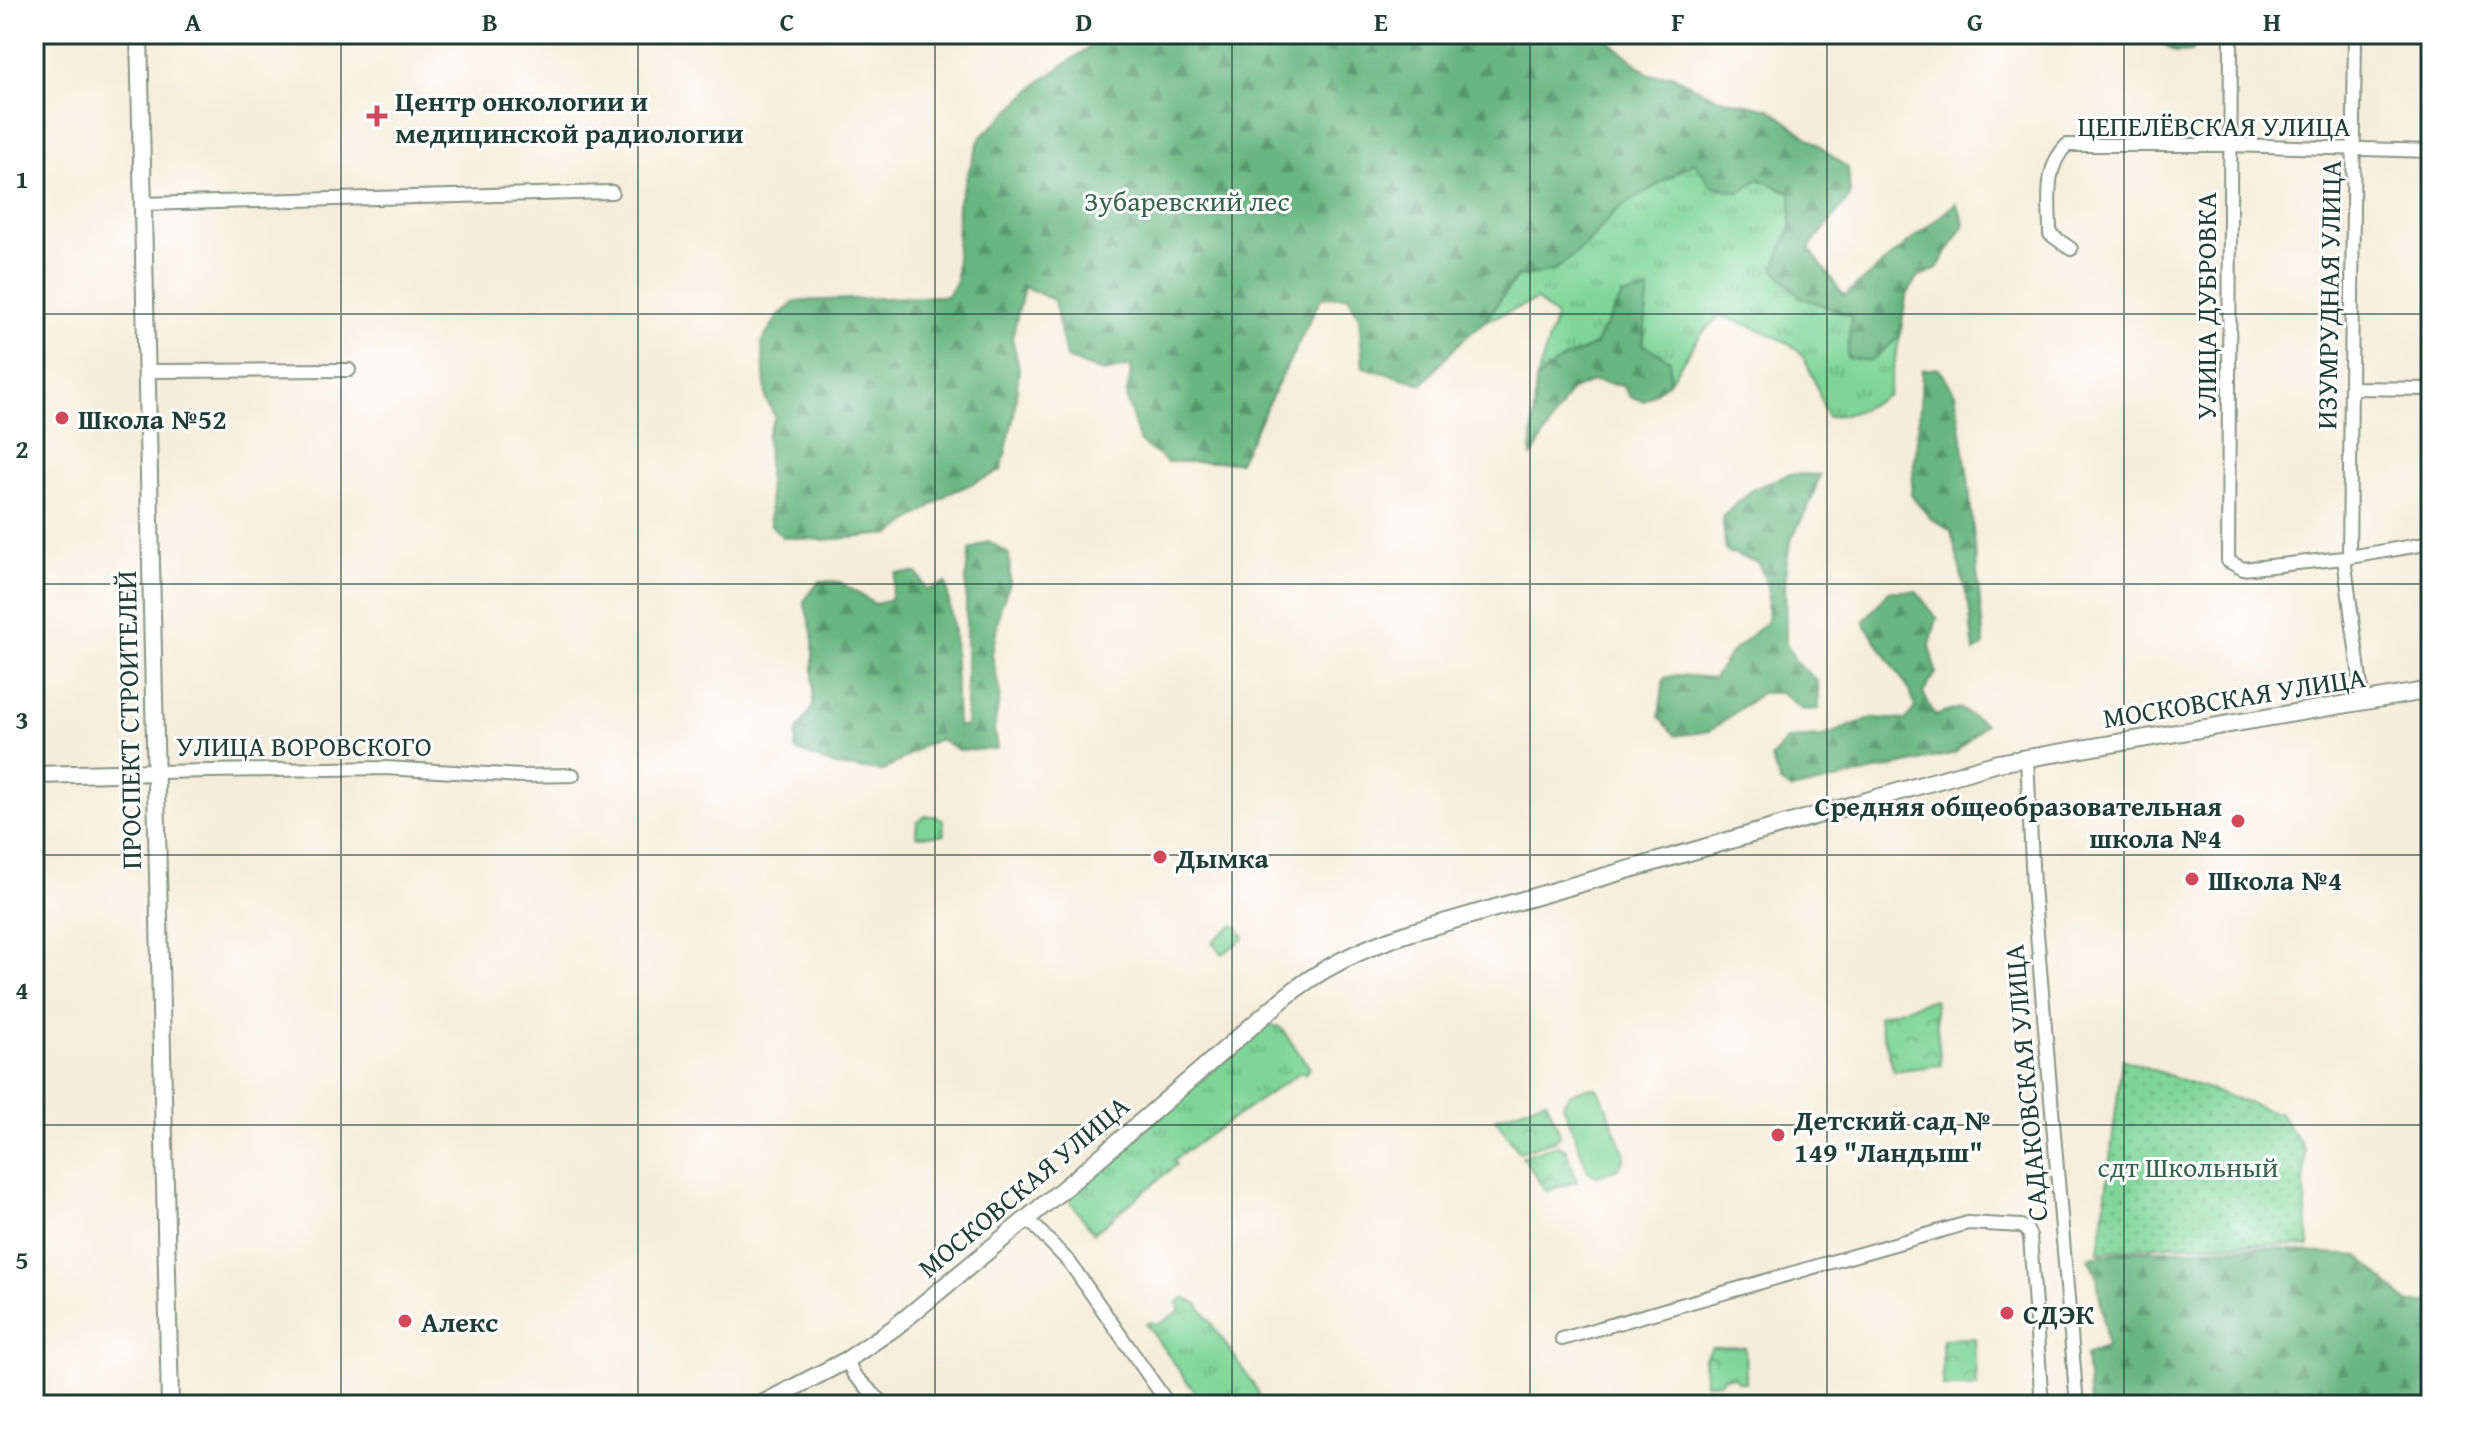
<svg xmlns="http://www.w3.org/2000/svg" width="2465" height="1439" font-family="'Gentium Book Plus',serif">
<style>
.grass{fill:url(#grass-tufts);stroke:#4f8966;stroke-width:2}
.forest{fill:url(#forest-firs);stroke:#437a5a;stroke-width:2}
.park{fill:url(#park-crowns);stroke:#4f8966;stroke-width:2}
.garden{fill:url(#garden-dots);stroke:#4f8966;stroke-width:2}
.pitch{fill:#7fd599;stroke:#4f8966;stroke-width:2}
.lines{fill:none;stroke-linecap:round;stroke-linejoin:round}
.minor-casing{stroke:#8a9587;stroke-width:16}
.secondary-casing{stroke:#8a9587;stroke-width:20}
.minor{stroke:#fff;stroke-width:12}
.secondary{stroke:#fff;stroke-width:16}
.grid{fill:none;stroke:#1f3d34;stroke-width:2;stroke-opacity:0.55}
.poi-dot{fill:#d1495b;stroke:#fff;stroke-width:3}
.labels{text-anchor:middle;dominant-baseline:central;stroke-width:6;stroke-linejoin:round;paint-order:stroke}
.poi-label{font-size:28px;font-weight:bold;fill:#1f3d34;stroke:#fff;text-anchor:start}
.street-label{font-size:28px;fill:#1f3d34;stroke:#fff}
.park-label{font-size:28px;fill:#37634d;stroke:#fff}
.neatline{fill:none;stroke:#1f3d34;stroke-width:3}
.grid-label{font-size:26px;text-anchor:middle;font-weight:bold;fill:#1f3d34}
</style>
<defs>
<pattern id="grass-tufts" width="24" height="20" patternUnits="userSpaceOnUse" patternTransform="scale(2)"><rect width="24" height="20" fill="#7fd599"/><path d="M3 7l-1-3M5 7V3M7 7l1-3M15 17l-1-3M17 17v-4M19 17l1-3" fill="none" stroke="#67ae7e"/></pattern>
<pattern id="forest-firs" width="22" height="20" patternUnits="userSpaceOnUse" patternTransform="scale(2)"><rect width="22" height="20" fill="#67b681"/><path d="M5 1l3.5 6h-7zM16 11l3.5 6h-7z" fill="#54956a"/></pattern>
<pattern id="park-crowns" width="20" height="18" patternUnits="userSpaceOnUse" patternTransform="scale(2)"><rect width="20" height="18" fill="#7fd599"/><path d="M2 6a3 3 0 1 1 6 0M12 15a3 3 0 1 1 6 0" fill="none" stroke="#67ae7e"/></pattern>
<pattern id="garden-dots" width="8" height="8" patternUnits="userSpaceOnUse" patternTransform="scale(2)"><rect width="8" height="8" fill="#7fd599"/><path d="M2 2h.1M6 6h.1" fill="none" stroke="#67ae7e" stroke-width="1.8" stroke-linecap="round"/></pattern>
</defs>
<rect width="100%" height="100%" fill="#fff"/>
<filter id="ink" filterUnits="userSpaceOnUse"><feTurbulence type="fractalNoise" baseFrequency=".0125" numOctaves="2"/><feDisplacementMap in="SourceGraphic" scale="16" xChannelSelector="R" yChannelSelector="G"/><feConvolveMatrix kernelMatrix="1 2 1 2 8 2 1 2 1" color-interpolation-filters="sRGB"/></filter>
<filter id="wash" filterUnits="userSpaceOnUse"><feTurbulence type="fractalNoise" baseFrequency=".006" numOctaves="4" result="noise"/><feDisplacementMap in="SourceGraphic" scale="32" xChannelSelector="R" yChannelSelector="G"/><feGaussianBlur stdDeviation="1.8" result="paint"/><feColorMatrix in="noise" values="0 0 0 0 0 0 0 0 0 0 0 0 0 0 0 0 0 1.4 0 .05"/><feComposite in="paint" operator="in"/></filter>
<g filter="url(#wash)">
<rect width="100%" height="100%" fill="#f5edda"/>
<!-- grass -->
<path class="grass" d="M1695,162L1758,179L1791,193V227L1774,268L1800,297L1851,316L1871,360L1900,336L1888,395L1856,412L1827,417C1821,400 1809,359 1796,349C1776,334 1744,324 1721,316L1701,334L1669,382L1670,360L1643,344L1644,323L1622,296L1595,345L1553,364L1536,381L1556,317L1537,300L1485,321L1517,277L1554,271L1588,243L1615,211Z
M925,816H935L943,820L944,835L916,836L917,821Z
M1233,925L1237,926L1244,938L1223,954L1212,942Z
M1265,1024L1280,1027L1310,1068L1305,1074L1299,1073L1173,1160L1176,1165L1094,1233L1068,1199Z
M1185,1298L1198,1304L1258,1391L1260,1405H1204L1146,1324L1150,1322L1159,1324L1179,1311L1178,1302Z"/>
<!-- forest -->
<path class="forest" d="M1138,34H1593L1609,41L1650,75H1671L1717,98L1770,109L1848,168L1850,197L1809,248L1844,296L1956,203L1965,224L1936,270L1917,277L1906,297L1900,336L1871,361L1847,358L1851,316L1800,297L1774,268L1791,227V193L1759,179L1739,193L1711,185L1694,162L1615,211L1588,243L1554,271L1516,277L1485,321L1458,344L1423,384L1363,367L1359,316L1348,296L1321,298L1239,462H1167L1140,442L1126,398L1132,366L1103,372L1066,358L1054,300L1024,287L1012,338L1019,368L1014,415L1001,471L948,494L892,534L823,540L783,537L770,524L767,435L775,417L766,399L762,342L778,316L796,301L946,296L956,283L958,203L980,138L1041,81L1104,37H1137Z
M2164,34H2205L2191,52L2176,53L2163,43Z
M1649,290L1643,344L1670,360L1669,382L1644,401L1630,397L1623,386L1594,381L1570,391L1531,458L1536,381L1553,364L1595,345L1622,296Z
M1939,368L1955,393L1968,477L1984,645L1974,652L1969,606L1951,531L1930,518L1911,495C1915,453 1921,412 1922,370Z
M1790,474L1820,475L1811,501L1790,542L1785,574L1786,643L1796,663L1818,681L1819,709L1803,710L1782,693H1761L1710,731L1676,736L1659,717L1664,678L1677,675L1714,678L1729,655L1767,621L1768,589L1759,563L1726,551L1722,517L1753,489Z
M989,541L1009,554L1010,583L1000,609L992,654L1000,694L994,730L997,749L958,750L940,739L923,746L884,771L835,766L795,750L797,731L813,706V636L804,601L820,581L840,582L875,604L890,600L896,573H917L927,590L946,583L954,633L957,726H966V575L970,550Z
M1889,591H1916L1937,618L1930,645L1936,673L1923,693L1935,716L1959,708L1985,724L1955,753L1791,790L1780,783L1771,758L1788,739L1822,737L1871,718L1906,720L1915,707L1910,691L1863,622Z
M2261,1247L2359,1256L2408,1303H2431V1405H2090L2086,1355L2107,1346L2097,1277L2088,1257L2129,1251Z"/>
<!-- park -->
<path class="park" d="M1934,999L1941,1065L1894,1071L1878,1016Z
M1546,1100L1560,1133L1556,1140L1519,1152L1495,1118Z
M1557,1145L1566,1149L1577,1181L1546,1191L1522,1156Z
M1975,1338L1977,1387H1943L1942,1339Z
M1745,1347L1746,1382H1738L1734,1377H1724L1720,1382L1705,1383L1704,1358L1712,1348Z"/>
<!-- garden -->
<path class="garden" d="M2122,1059L2280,1114L2305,1150L2304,1188L2309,1246L2258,1244L2168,1245L2099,1252Z"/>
<!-- pitch -->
<path class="pitch" d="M1587,1088H1596L1601,1094L1625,1155C1623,1169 1608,1173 1596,1176L1588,1171L1563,1104L1569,1095Z"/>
</g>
<g filter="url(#ink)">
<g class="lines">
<!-- minor casing -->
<g class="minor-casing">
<path id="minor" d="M2231,34L2228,561L2243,569L2344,558L2431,543
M142,204L612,192
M2071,249L2050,234C2050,203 2043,168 2067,145H2230L2431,151
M146,371L349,370
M2351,388L2431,389
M2349,557L2355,34
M2344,558L2363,702
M2027,757L2033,886L2077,1405
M156,772L385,768L522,776L573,775
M1027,1218L1070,1263L1169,1405
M1562,1339L1968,1223L2021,1226L2026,1229L2030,1236L2042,1405
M847,1360L854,1375L885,1405"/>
</g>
<!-- secondary casing -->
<g class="secondary-casing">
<path id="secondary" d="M139,34L170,1405
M34,775L156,772
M760,1405L847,1360L894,1328L1074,1180L1283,999C1321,967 1365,947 1412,932L1998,763L2431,690"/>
</g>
<!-- minor -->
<use href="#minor" class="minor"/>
<!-- secondary -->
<use href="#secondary" class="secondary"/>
</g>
</g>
<!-- grid -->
<path class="grid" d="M341,34V1405M638,34V1405M935,34V1405M1232,34V1405M1530,34V1405M1827,34V1405M2124,34V1405M34,314H2431M34,584H2431M34,855H2431M34,1125H2431"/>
<!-- markers -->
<g class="poi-dot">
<path d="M373 104h8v8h8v8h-8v8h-8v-8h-8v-8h8z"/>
<circle cx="62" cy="418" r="8"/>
<circle cx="2238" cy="821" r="8"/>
<circle cx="1160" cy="857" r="8"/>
<circle cx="2192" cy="879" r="8"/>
<circle cx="1778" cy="1135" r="8"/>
<circle cx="2007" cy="1313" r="8"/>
<circle cx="405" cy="1321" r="8"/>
</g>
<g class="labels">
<!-- poi labels -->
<g class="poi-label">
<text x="395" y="100">Центр онкологии и<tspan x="395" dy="32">медицинской радиологии</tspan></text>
<text x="78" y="418">Школа №52</text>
<text x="2222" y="805" text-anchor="end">Средняя общеобразовательная<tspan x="2222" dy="32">школа №4</tspan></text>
<text x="1176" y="857">Дымка</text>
<text x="2208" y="879">Школа №4</text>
<text x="1794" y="1119">Детский сад №<tspan x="1794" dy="32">149 "Ландыш"</tspan></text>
<text x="2023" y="1313">СДЭК</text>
<text x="421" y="1321">Алекс</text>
</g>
<!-- street labels -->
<g class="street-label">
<text x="2214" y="125">ЦЕПЕЛЁВСКАЯ УЛИЦА</text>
<text transform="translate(2328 295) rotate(-89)">ИЗУМРУДНАЯ УЛИЦА</text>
<text transform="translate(2205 306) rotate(-90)">УЛИЦА ДУБРОВКА</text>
<text transform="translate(2234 697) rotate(-9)">МОСКОВСКАЯ УЛИЦА</text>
<text transform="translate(128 720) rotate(-91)">ПРОСПЕКТ СТРОИТЕЛЕЙ</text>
<text x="304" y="745">УЛИЦА ВОРОВСКОГО</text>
<text transform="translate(2025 1083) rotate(-95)">САДАКОВСКАЯ УЛИЦА</text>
<text transform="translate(1023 1186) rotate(-40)">МОСКОВСКАЯ УЛИЦА</text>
</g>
<!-- park labels -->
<g class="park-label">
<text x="1187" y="200">Зубаревский лес</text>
<text x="2188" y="1166">сдт Школьный</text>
</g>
</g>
<!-- margin -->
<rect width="2465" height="1439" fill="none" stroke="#fff" stroke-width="88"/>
<rect x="44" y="44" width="2377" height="1351" class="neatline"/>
<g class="grid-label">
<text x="193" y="31">A</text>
<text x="490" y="31">B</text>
<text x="787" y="31">C</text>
<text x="1084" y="31">D</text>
<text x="1381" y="31">E</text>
<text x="1678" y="31">F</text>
<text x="1975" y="31">G</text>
<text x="2272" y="31">H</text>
<text x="22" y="188">1</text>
<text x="22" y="458">2</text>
<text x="22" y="729">3</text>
<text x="22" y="999">4</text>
<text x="22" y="1269">5</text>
</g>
</svg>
